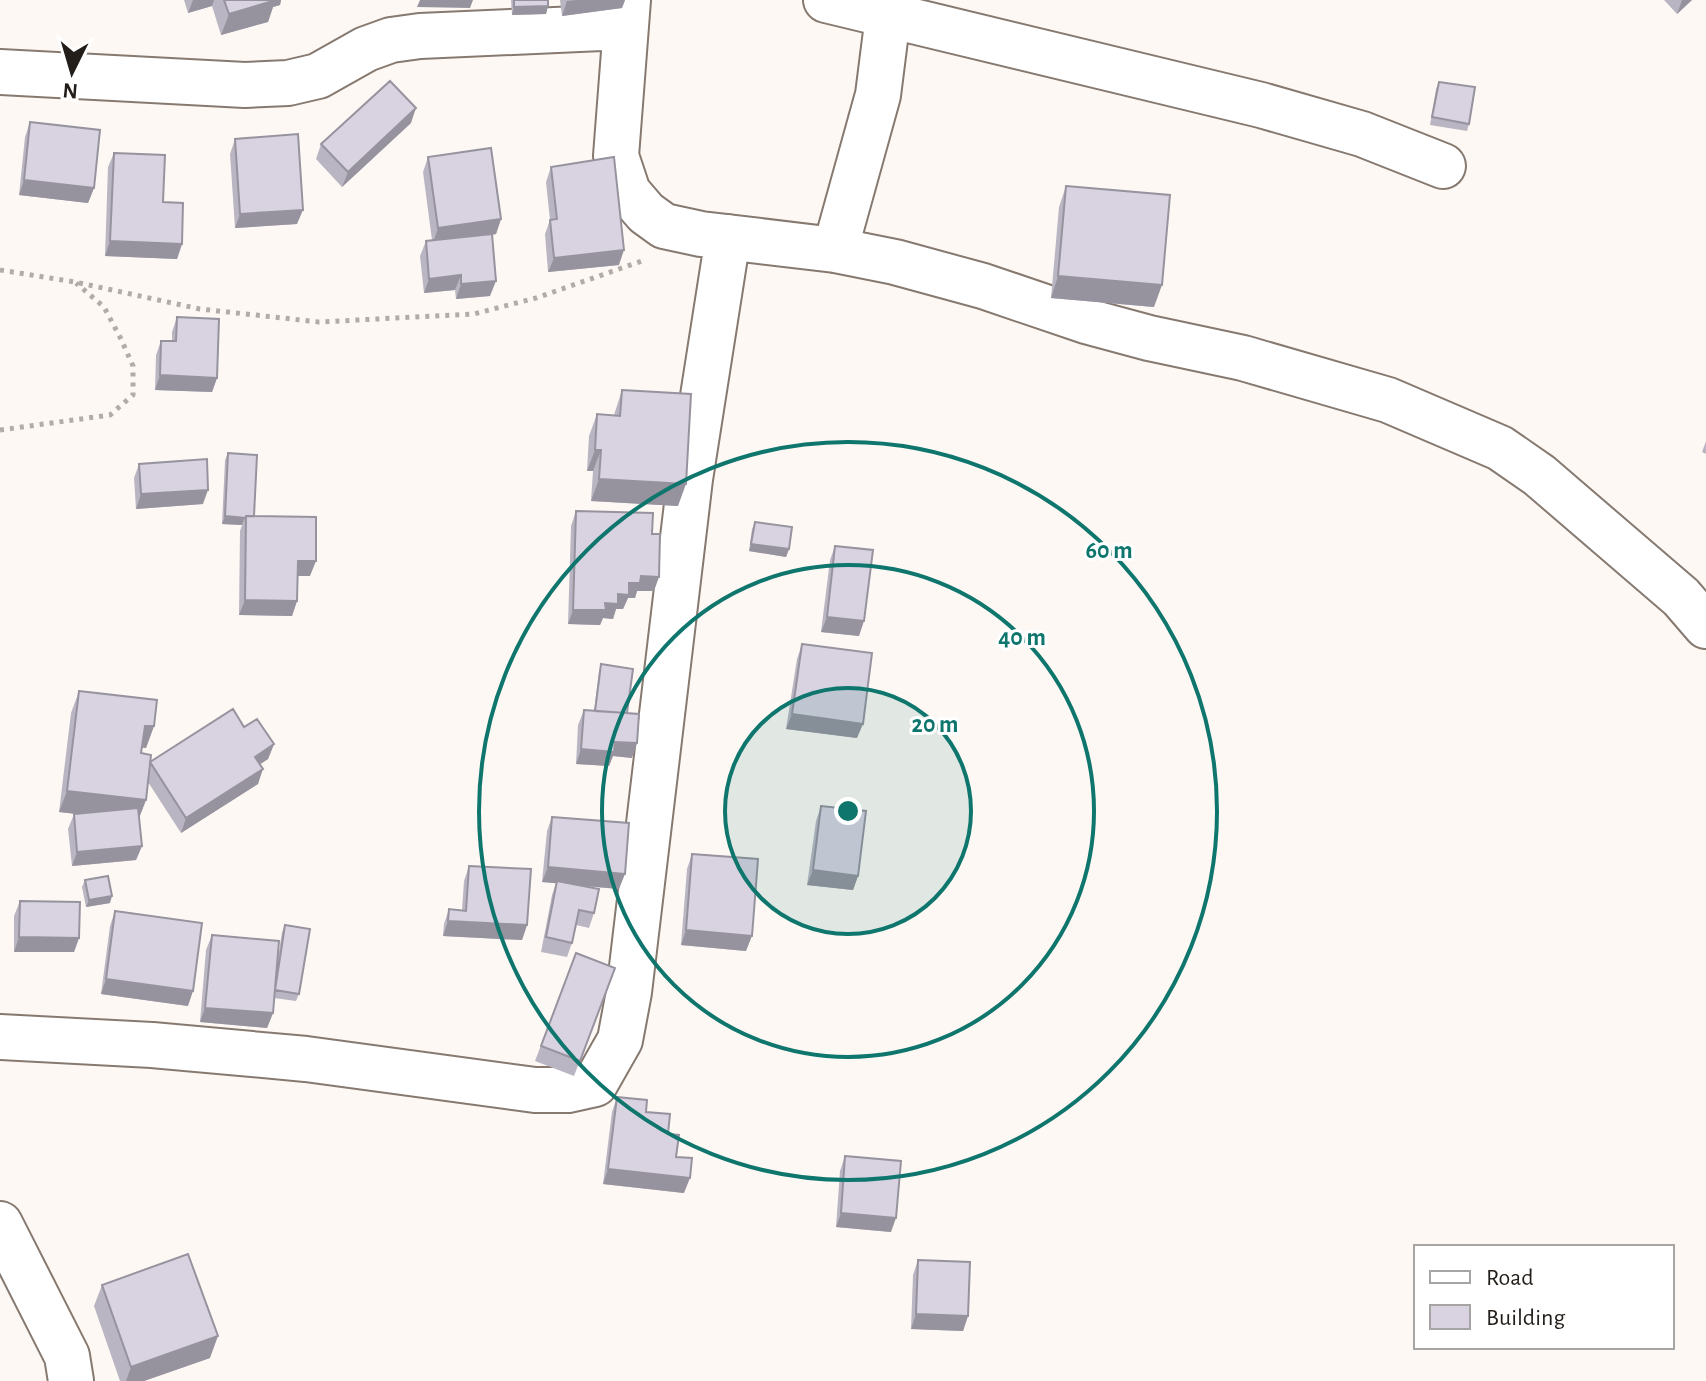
<svg xmlns="http://www.w3.org/2000/svg" width="1706" height="1381" font-family="'Alegreya Sans',sans-serif">
<style>
.lines{fill:none;stroke-linecap:round;stroke-linejoin:round}
.minor-casing{stroke:#867970;stroke-width:48}
.path{stroke:#b2aca8;stroke-width:5;stroke-dasharray:4 6;stroke-linecap:butt}
.minor{stroke:#fff;stroke-width:44}
.wall{fill:#bab5c2}
.shaded-wall{fill:#97939e}
.building{fill:#d8d2e1;stroke:#97939e;stroke-width:2}
.ring{fill:none;stroke:#0f766e;stroke-width:4}
.centre{fill:#0f766e;stroke:#fff;stroke-width:4}
.ring-label{font-size:24px;text-anchor:middle;font-weight:bold;fill:#0f766e;stroke:#fff;stroke-width:6;stroke-linejoin:round;paint-order:stroke}
</style>
<rect width="100%" height="100%" fill="#fef8f4"/>
<g class="lines">
<!-- minor casing -->
<g class="minor-casing">
<path id="minor" d="M628,0L616,156L628,192L646,213L664,226L701,234L835,250L895,262L983,286L1086,321L1149,338L1243,358L1388,400L1500,448L1539,475L1681,597L1706,626
M826,0L1261,105L1362,134L1443,166
M0,72L245,85L288,83L318,76L366,49L391,40L420,36L624,27
M835,250L878,95L890,0
M0,1037L152,1045L306,1059L535,1090H568L595,1084L620,1040L629,992L690,479L728,237
M0,1224L67,1356L71,1381"/>
</g>
<!-- path -->
<path class="path" d="M0,270L75,282L200,309L319,322L474,314L536,298L642,261
M0,430L110,415L133,395V366L121,339L104,307L76,283"/>
<!-- minor -->
<use href="#minor" class="minor"/>
</g>
<!-- wall -->
<path class="wall" d="M184,0H281L280,5L273,7L268,22L221,35L212,6L188,13Z
M511,0H548V6L546,14L512,15Z
M560,0H625L622,8L562,16Z
M1664,0H1692L1677,14Z
M1439,82L1469,124L1467,131L1430,125L1436,89Z
M30,122L94,188L88,203L19,195L25,137Z
M411,123L342,187L316,159L321,144Z
M235,139L297,224L235,228L230,154Z
M114,153L163,202L182,244L177,259L105,256L108,167Z
M428,157L501,219L496,234L492,235L490,296L456,299L455,290L424,293L420,256L426,241L432,240L423,172Z
M551,167L619,265L548,272L545,234L550,220L546,182Z
M1066,186L1154,307L1051,298L1059,207Z
M177,317L217,378L212,392L155,390L156,355L161,341H172V332Z
M622,390L678,506L591,501L593,471H587L589,436L597,414L614,415Z
M1706,441V454L1702,452Z
M228,453L254,516L310,576H298L297,601L292,616L239,615L240,531L242,525L222,524L225,460Z
M139,464L203,504L136,509L134,478Z
M576,511L654,591H637L635,598H628L623,609H616L613,619L603,618L600,625L568,624L571,526Z
M755,522L789,549L786,557L749,551L752,529Z
M835,546L859,636L821,632L830,560Z
M802,644L857,738L786,729L797,659Z
M601,664L627,713L632,758L613,756L609,766L576,764L578,725L584,710L594,711L599,672Z
M79,691L154,726L146,748L142,747L141,753L150,761L244,727L274,744L268,759L260,764L258,784L181,833L148,782L146,800L139,817L142,846L136,860L72,866L68,829L74,814H78L59,812L71,713Z
M821,806L858,876L853,890L807,885L816,821Z
M552,817L619,889L582,886L594,913L589,928L576,925L572,943L567,957L541,952L552,895L556,883L542,882L547,831Z
M692,854L746,951L681,945L687,869Z
M469,866L527,925L522,940L443,936L444,924L449,909L462,910L464,881Z
M85,880L110,903L86,907L82,887Z
M20,901L79,938L74,952H14V916Z
M115,911L188,1006L101,994L110,926Z
M285,925L299,994L296,1001L274,998L273,1013L267,1028L200,1022L206,950L212,935L277,965L282,932Z
M576,953L615,968L574,1076L535,1061Z
M617,1097L646,1112L668,1134L676,1157L684,1193L603,1184L612,1112Z
M845,1156L891,1232L836,1227L840,1171Z
M918,1260L968,1316L963,1331L911,1329L913,1275Z
M102,1285L210,1358L144,1381H120L94,1306Z"/>
<!-- shaded-wall -->
<path class="shaded-wall" d="M193,0H214L212,6L188,13Z
M268,0H281L280,5L273,7L268,22L221,35L229,14Z
M420,0H473L470,8L417,7Z
M576,0H625L622,8L562,16L567,1Z
M1682,0H1692L1677,14Z
M548,6L546,14L512,15L514,7Z
M416,108L411,123L342,187L348,172Z
M24,180L94,188L88,203L19,195Z
M303,210L297,224L235,228L240,214Z
M501,219L496,234L433,243L438,228Z
M110,241L182,244L177,259L105,256Z
M624,250L619,265L548,272L554,258Z
M461,275L455,290L424,293L429,279Z
M1058,276L1162,285L1154,307L1051,298Z
M496,281L490,296L456,299L461,284Z
M160,375L217,378L212,392L155,390Z
M595,450H601L593,471H587Z
M599,479L686,484L678,506L591,501Z
M208,490L203,504L136,509L141,494Z
M225,516L245,517L242,525L222,524Z
M751,544L789,549L786,557L749,551Z
M298,561H316L310,576H292Z
M641,576L659,577L654,591H637L635,598H628L623,609H616L613,619L603,618L600,625L568,624L573,610L605,603L618,594L629,583Z
M245,600L297,601L292,616L239,615Z
M827,617L864,621L859,636L821,632Z
M792,714L863,724L857,738L786,729Z
M145,726H154L146,748L137,747Z
M615,742L637,743L632,758L613,756L609,766L576,764L581,749Z
M274,744L268,759L250,771L255,757Z
M263,769L258,784L181,833L186,818Z
M67,791L146,800L138,821L59,812Z
M142,846L136,860L72,866L77,852Z
M548,867L625,874L619,889L542,882Z
M813,870L858,876L853,890L807,885Z
M112,896L110,903L86,907L89,900Z
M448,921L527,925L522,940L443,936Z
M686,930L752,936L746,951L681,945Z
M19,937L79,938L74,952H14Z
M106,979L193,991L188,1006L101,994Z
M205,1008L273,1013L267,1028L200,1022Z
M608,1169L690,1178L684,1193L603,1184Z
M841,1213L896,1218L891,1232L836,1227Z
M916,1314L968,1316L963,1331L911,1329Z
M218,1336L210,1358L144,1381H126L131,1367Z"/>
<!-- building -->
<path class="building" d="M224,0H276L229,14Z
M514,0H548V6L514,7Z
M390,81L416,108L348,172L321,144Z
M1439,82L1475,87L1469,124L1432,117Z
M30,122L100,130L94,188L24,180Z
M298,134L303,210L240,214L235,139Z
M491,148L501,219L438,228L428,157Z
M114,153L165,155L163,202L183,203L182,244L110,241Z
M614,157L624,250L554,258L550,220L557,219L551,167Z
M1066,186L1170,195L1162,285L1058,276Z
M492,234L496,281L461,284V275L429,279L426,241Z
M177,317L219,319L217,378L160,375L161,341H176Z
M622,390L691,394L686,484L599,479L601,450H595L597,414L620,416Z
M228,453L257,455L254,516H246V518L225,516Z
M207,459L208,490L141,494L139,464Z
M576,511L653,513L652,534H660L659,577L641,576L640,583H629V595L618,594V604L605,603L606,610H573Z
M246,516L316,517V561H298L297,601L245,600Z
M755,522L792,527L789,549L751,544Z
M835,546L873,550L864,621L827,617Z
M802,644L872,653L863,724L792,714Z
M601,664L633,669L627,713L595,711Z
M79,691L157,700L154,726H145L141,753L151,755L146,800L67,791Z
M233,709L244,727L257,719L274,744L255,757L263,769L186,818L150,762Z
M584,710L639,714L637,743L615,742L614,752L581,749Z
M821,806L866,811L858,876L813,870Z
M138,808L142,846L77,852L74,814Z
M552,817L629,823L625,874L548,867Z
M692,854L758,859L752,936L686,930Z
M469,866L531,869L527,925L448,921L449,909L466,911Z
M108,876L112,896L89,900L85,880Z
M557,881L599,889L594,913L579,910L572,943L546,937Z
M20,901L80,902L79,938L19,937Z
M115,911L202,923L193,991L106,979Z
M285,925L310,929L299,994L275,990Z
M212,935L279,941L273,1013L205,1008Z
M576,953L615,968L580,1061L541,1046Z
M617,1097L647,1100L646,1112L670,1114L668,1134L679,1135L676,1157L692,1158L690,1178L608,1169Z
M845,1156L901,1161L896,1218L841,1213Z
M188,1254L218,1336L131,1367L102,1285Z
M918,1260L970,1262L968,1316L916,1314Z"/>
<!-- distance rings -->
<circle cx="848" cy="811" r="123" fill="#0f766e" fill-opacity=".12"/>
<g class="ring">
<circle cx="848" cy="811" r="123"/>
<circle cx="848" cy="811" r="246"/>
<circle cx="848" cy="811" r="369"/>
</g>
<circle cx="848" cy="811" r="12" class="centre"/>
<g class="ring-label">
<text x="1109" y="558">60 m</text>
<text x="1022" y="645">40 m</text>
<text x="935" y="732">20 m</text>
</g>
<!-- legend -->
<rect x="1414" y="1245" width="260" height="104" fill="#ffffff" stroke="#a7a5a3" stroke-width="2"/>
<rect x="1430" y="1271" width="40" height="12" fill="#ffffff" stroke="#a7a5a3" stroke-width="2"/>
<text x="1486" y="1285" font-size="24" fill="#231e1a">Road</text>
<rect x="1430" y="1305" width="40" height="24" fill="#d8d2e1" stroke="#a7a5a3" stroke-width="2"/>
<text x="1486" y="1325" font-size="24" fill="#231e1a">Building</text>
<!-- north arrow -->
<g transform="translate(72 72) rotate(185)" stroke="#ffffff" stroke-width="6" paint-order="stroke">
<path d="M0-6L14 30L0 20L-14 30Z" fill="#231e1a"/>
<text y="-12" font-size="22" font-weight="bold" text-anchor="middle" fill="#231e1a">N</text>
</g>
</svg>
